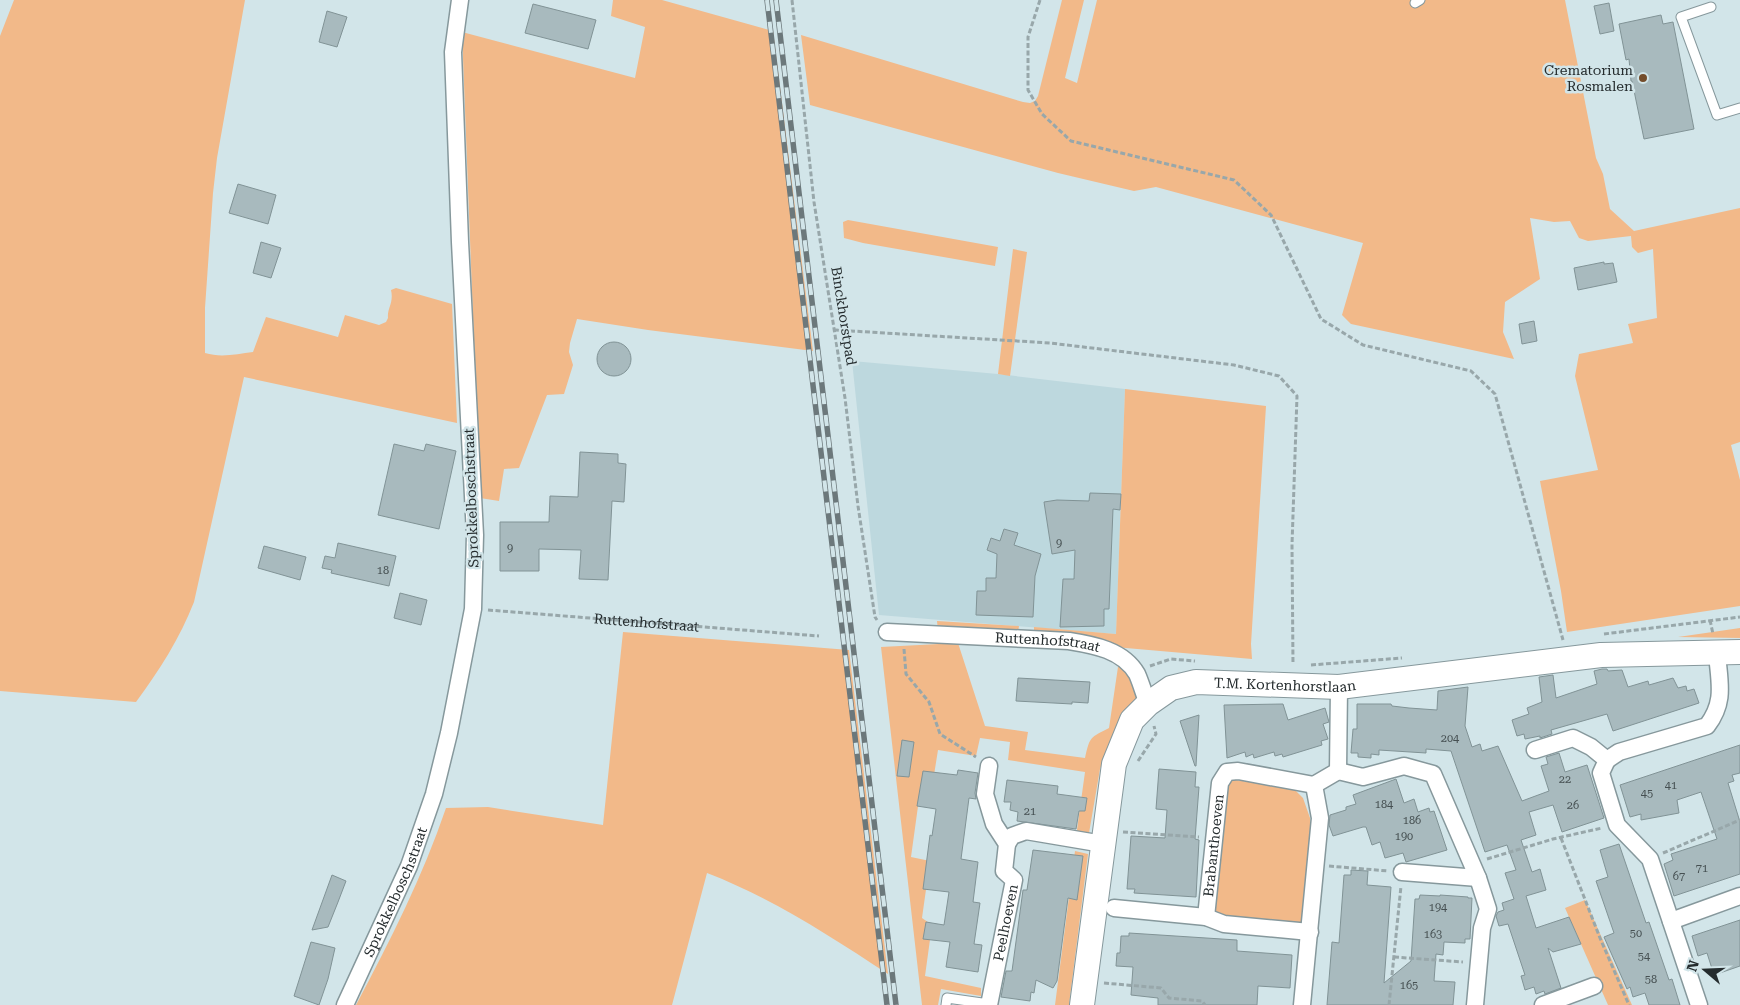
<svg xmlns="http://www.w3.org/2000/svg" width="1740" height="1005" font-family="'Roboto Serif',serif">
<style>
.built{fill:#bdd8de}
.green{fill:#f2b989}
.building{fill:#a8babe;stroke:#819396}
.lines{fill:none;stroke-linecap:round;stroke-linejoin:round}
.lane-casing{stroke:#86989c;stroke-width:11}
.street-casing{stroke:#86989c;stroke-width:19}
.secondary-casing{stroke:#86989c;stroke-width:26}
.path{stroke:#98a7aa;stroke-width:3;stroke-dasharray:5 2.5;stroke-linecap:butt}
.lane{stroke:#fff;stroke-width:9}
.street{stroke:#fff;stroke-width:16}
.secondary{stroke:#fff;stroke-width:24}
.rail-casing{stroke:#6c787b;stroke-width:5.5}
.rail{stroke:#d2e5e9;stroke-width:4;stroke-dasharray:11;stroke-linecap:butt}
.poi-dot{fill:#734c2a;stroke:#d2e5e9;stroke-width:2}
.labels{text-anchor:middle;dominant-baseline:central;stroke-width:5;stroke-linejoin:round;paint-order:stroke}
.number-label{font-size:11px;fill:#465052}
.poi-label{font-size:14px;fill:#252c2e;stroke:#d2e5e9;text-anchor:end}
.street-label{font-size:14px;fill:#252c2e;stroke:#d2e5e9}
</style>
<rect width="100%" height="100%" fill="#d2e5e9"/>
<!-- built -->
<path class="built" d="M852,361L998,374L1125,389L1116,634L879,615Z"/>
<!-- green -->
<path class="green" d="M14,0H245L217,158L213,193L205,308V353C221,358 237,354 253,352L266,317L338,337L345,315L379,325L386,322L388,318C387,308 394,303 391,290L396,288L452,304L457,423L244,377L194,602C180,638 159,671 136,702L0,691V36Z
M613,0H662L773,31L813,351L648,330L577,319L570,343L569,352L573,365L564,394L547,395L519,468L504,469L499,501L480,498L462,32L635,78L645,27L611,16Z
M1062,0H1084L1065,78L1077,83L1097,0H1565L1596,158L1603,174L1610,209L1634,231L1740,208V442L1731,445L1740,480V606L1567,632L1561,591L1540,481L1598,470L1575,376L1579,354L1633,343L1628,324L1657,318L1653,249L1638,253L1632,247L1631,236L1588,241L1579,238L1570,221L1554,222L1530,218L1540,279L1505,302L1503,332L1514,359L1351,324L1342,315L1363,243L1156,187L1134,191L1058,173L810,105L801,35L1023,102L1030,103L1035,101L1038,96Z
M848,220L998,247L995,266L863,243L844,238L843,222Z
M1013,249L1027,252L1010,376L998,374Z
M1125,389L1266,406L1251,644L1252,659L1034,640V627L1116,634Z
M937,621L1019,626L1017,639L938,631Z
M1740,628V638L1678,637Z
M623,632L849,650L888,974C830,936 772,898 707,873L672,1005H356C390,941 423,876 446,808L488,807L603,825Z
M958,643L985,726L1028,732L1025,750L1085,758C1090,736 1090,738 1109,728L1118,667L1122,665L1138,685L1136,700L1109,745L1100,769L1088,839L1076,837L1085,772L1008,760L1010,742L980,738L976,756L938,750L930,800L919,799L911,857L930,861L922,918L932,925L925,976L981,988V996L941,989L938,1005H922L881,647Z
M1229,779L1294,789L1303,798L1310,818L1311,836L1304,923L1293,925L1207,915Z
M1075,851L1088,854L1069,1005H1055Z
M1585,900L1632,1005H1608L1565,908Z"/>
<!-- building -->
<path class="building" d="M1609,3L1614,31L1600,34L1594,6Z
M533,4L596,20L588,49L525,33Z
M327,11L347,17L337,47L319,42Z
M1661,15L1663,24L1673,22L1694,129L1644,139L1632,81H1631L1629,59L1626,60L1619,24Z
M238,184L276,195L268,224L229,213Z
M261,242L281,248L271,278L253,273Z
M1604,262V264L1613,263L1617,282L1578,290L1574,268Z
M1534,321L1537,341L1522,344L1519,324Z
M597 359a17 17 0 1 1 34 0a17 17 0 1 1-34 0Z
M394,444L424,451L426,444L456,451L439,529L378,515Z
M580,452L618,454V463L626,464L624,502L612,501L608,580L579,579L581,550L539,549V571H500V522H549L550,496L578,497Z
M1090,493L1121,494L1120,510L1113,509L1109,609H1104V626L1060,627L1063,579H1074L1075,550L1052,554L1044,502L1057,500L1089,501Z
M1004,529L1018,533L1014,545L1041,554L1035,576L1033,617L976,615L977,591H986V578H996L997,554L987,550L991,538L1000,541Z
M338,543L396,556L389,586L331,573L332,570L322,568L325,556L335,558Z
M264,546L306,557L300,580L258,568Z
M400,593L427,600L421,625L394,618Z
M1602,669H1607L1608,671L1622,670L1628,687L1648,681L1649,685L1673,678L1678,688L1686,686L1687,691L1694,689L1699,703L1613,731L1607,714L1551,730L1552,734L1540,738V736L1525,739L1524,734L1517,736L1512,720L1529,714L1527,708L1542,702L1539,677L1553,675L1556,698L1597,684L1594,671Z
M1018,678L1090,682L1088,703L1072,702V704L1016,701Z
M1468,687L1465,726L1472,747L1480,744L1482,751L1498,746L1522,801L1549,791L1541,766L1548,764L1546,757L1559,753L1565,772L1587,765L1604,818L1562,832L1553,805L1529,812L1536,835L1521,840L1532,872L1540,869L1546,890L1526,896L1536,928L1569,917L1581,944L1553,952L1548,948L1561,988L1545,994L1544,991L1536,994L1534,987L1525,990L1521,976L1525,975L1508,924L1499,926L1496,916L1498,912L1504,910L1502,903L1514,899L1505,873L1516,870L1507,845L1485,852L1451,751L1426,749V753L1379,750V755L1371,754V758L1358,757V753H1351L1353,729H1357V704H1391L1392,706L1409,708L1437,710L1438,691Z
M1283,704L1288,720L1325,708L1329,722L1323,724L1328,739L1321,741L1322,745L1283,757L1282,754L1275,756L1274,752L1254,758L1253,754L1246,757L1245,752L1227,758L1224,705Z
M1199,715L1196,766H1195L1180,721Z
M902,740L914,742L909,777L897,776Z
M1740,745V773L1732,775L1734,781L1728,783L1740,822V874L1674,896L1664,864L1673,860L1671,854L1717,839L1701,792L1677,800L1679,813L1641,820V814L1630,817L1620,785Z
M1159,769L1196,772L1195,787H1199L1195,839L1199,840L1196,897L1134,893L1135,889H1127L1131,836L1165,838L1167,810L1156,809Z
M958,770L978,773L975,793L976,799L969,798L961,859L978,862L973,902L980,903L974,944L982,945L978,972L946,967L950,942L923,939L926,922L944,925L949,892L923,889L930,835L932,836L936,809L917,806L923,771L957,775Z
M1396,779L1404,803L1414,799L1418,812L1429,808L1430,812L1434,811L1447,850L1406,862L1403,853L1385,858L1380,842L1372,845L1366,827H1363L1333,836L1329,825L1330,815L1346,810V807L1356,804L1353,795Z
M1007,780L1058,786L1057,794L1087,798L1085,811H1079L1076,829L1017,821L1018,812L1010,810L1011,802H1004Z
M1619,844L1646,923L1649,922L1669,980L1672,979L1680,1005H1649L1645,993L1633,997L1630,987L1627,989L1604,937L1614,933L1596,881L1608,877L1600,850Z
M1033,850L1083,856L1077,900L1068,898L1057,981L1053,988L1036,980L1034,993L1031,992L1030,1001L1001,997L1006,971H1012L1023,890H1027Z
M1351,870L1368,871L1367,885L1391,887L1384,983L1411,961L1415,899H1419L1420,895L1440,896V895L1468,897V898H1472L1470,939H1465V943L1444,942L1443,955L1436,954L1434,981L1455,982L1453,1005H1327L1332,942L1339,943L1344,875H1351Z
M332,875L346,881L338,902L328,927L312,930Z
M1740,920V966L1714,975L1707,953L1698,956L1692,936Z
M1129,933L1237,940V951L1292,955L1290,988L1258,986L1257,1005H1158V998L1131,995L1133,967L1116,966L1117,953H1120L1121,936H1129Z
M311,942L335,948L328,979L319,1005L294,996Z"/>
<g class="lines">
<!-- lane casing -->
<g class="lane-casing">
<path id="lane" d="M1415,3L1420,0
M1711,7L1681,17L1717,115L1740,108
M946,1005L947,998L989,1004"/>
</g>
<!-- street casing -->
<g class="street-casing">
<g id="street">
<path id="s2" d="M887,632L1069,641C1094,645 1123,650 1137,674C1141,683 1144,694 1148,704"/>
<path d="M1535,750L1573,738L1591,747L1607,760L1601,773L1617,825L1650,859L1699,1005"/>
<path d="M1607,760L1619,752L1707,726C1726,701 1719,682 1717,653"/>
<path d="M1338,771L1363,777L1404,766L1433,774L1478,878L1488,909L1482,928L1475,1005"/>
<path d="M1007,844L1012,836L1026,831L1103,844"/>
<path d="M1402,872L1478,878"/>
<path d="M1114,908L1206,917L1224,924L1310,932"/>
<path id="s3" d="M1206,917L1220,783L1227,772L1238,771L1314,785"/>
<path d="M1671,921L1740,896"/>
<path id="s4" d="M345,1005L409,866L434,794L449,733L473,609L475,535L460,242L453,52L460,0"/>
<path id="s5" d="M989,1005L1014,880L1004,871L1007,844L994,824L985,794L989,766"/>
<path d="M1302,1005L1320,818L1314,785L1338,771L1339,687"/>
<path d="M1543,1005L1594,986"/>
</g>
</g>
<!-- secondary casing -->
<g class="secondary-casing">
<g id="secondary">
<path id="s6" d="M1082,1005L1114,764L1132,720L1148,704L1171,688L1196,682L1339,687L1601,655L1740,652"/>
</g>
</g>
<!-- path -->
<g class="path">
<path d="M792,0L814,202L845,398L858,506L875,617L877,620"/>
<path d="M1040,0L1028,37V90L1042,114L1071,141L1234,180L1271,215L1321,319L1363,345L1471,371L1495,394L1563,640"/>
<path d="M835,330L1050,343L1234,365L1279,376L1297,396L1292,545L1293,664"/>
<path id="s1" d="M488,610L819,636"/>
<path d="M1710,620L1713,634"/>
<path d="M1604,634L1740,617"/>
<path d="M904,649L906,674L929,702L940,734L976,757"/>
<path d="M1311,665L1402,658"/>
<path d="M1150,666L1171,659L1195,661"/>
<path d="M1138,761L1156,734L1154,726"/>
<path d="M1123,832L1199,837"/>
<path d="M1561,838L1600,938L1629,1005"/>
<path d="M1663,853L1740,820"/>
<path d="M1487,859L1553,839L1602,828"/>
<path d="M1329,866L1388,871"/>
<path d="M1394,957L1463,962"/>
<path d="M1104,983L1161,988L1169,998L1202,1001L1205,1005"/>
<path d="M1389,1005L1401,886"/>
</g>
<!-- lane -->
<use href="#lane" class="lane"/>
<!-- street -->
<use href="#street" class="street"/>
<!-- secondary -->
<use href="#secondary" class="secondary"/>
<!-- rail casing -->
<g class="rail-casing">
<path id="rail" d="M767,0L887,1005
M776,0L896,1005"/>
</g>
<!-- rail -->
<use href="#rail" class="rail"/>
</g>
<!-- markers -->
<circle class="poi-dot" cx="1643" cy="78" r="5"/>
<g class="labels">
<!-- number labels -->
<g class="number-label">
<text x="1059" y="543">9</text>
<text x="510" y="548">9</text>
<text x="383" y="570">18</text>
<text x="1450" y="738">204</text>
<text x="1565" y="779">22</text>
<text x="1671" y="785">41</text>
<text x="1647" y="793">45</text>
<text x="1384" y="804">184</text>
<text x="1573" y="805">26</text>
<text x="1030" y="811">21</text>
<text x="1412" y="820">186</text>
<text x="1404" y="836">190</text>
<text x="1702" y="868">71</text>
<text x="1679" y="876">67</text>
<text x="1438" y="907">194</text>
<text x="1636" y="933">50</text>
<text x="1433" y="934">163</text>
<text x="1644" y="956">54</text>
<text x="1651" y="979">58</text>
<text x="1409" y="985">165</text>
</g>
<!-- poi labels -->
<g class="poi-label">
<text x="1633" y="70">Crematorium<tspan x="1633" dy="16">Rosmalen</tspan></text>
</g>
<!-- street labels -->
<g class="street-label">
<text transform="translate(844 316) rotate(81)">Binckhorstpad</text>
<text transform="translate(471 498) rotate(-92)">Sprokkelboschstraat</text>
<text stroke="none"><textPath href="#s1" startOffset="159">Ruttenhofstraat</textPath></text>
<text stroke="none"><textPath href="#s2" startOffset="161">Ruttenhofstraat</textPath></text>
<text stroke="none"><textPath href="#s6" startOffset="456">T.M. Kortenhorstlaan</textPath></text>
<text stroke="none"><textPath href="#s3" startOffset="72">Brabanthoeven</textPath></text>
<text stroke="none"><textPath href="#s4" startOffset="124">Sprokkelboschstraat</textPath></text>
<text stroke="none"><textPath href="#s5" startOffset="84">Peelhoeven</textPath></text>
</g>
</g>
<!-- north arrow -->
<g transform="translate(1705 970) rotate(289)" stroke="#d2e5e9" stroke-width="4" paint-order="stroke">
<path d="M0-4L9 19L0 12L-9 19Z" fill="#252c2e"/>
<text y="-8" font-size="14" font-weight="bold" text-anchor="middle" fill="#252c2e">N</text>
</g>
</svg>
